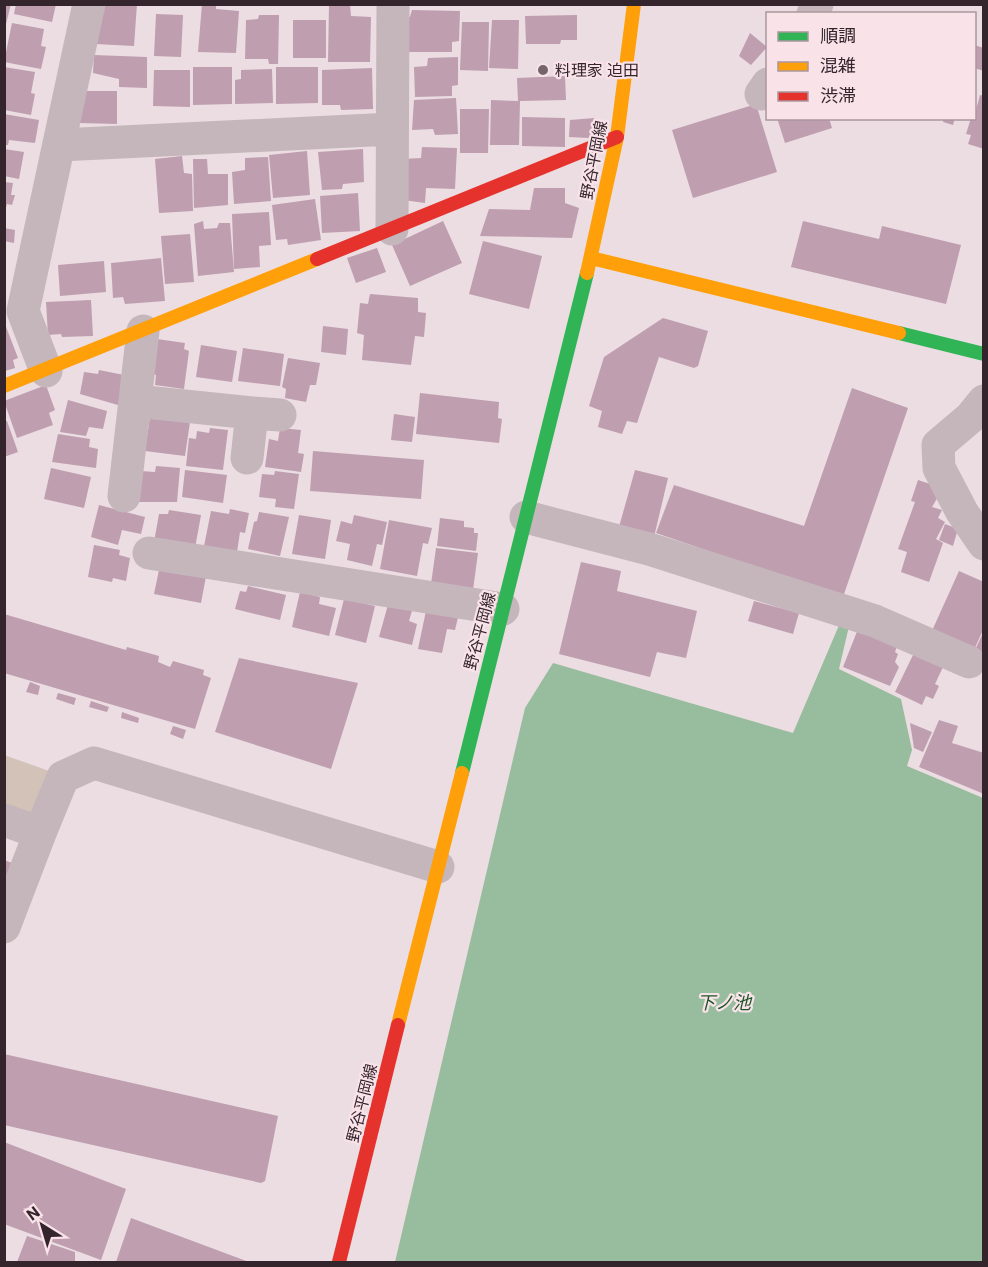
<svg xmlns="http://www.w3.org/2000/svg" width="988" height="1267" font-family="Roboto,'Noto Sans JP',sans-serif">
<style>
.green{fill:#d3c2b8}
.water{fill:#98bd9e}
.building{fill:#bf9eb0}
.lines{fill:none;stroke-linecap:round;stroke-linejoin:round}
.street{stroke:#c4b6bb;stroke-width:33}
.fast{stroke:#30b455;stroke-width:14}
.slow{stroke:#ff9f0a;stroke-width:14}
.jam{stroke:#e5322d;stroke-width:14}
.poi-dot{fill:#74656c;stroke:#f9e3e9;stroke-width:2}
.labels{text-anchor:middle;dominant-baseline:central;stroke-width:4.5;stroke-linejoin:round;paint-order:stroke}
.poi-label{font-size:16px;fill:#34252d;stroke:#f9e3e9;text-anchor:start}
.street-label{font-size:16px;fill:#34252d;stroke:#f9e3e9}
.water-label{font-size:18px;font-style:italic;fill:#1a5628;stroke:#f9e3e9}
</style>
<rect width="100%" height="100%" fill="#ebdde1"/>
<!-- green -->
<path class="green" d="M4,755L52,772L39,808L25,818L5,811Z"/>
<!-- water -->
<path class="water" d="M850,622L839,669L901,699L912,750L907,766L983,798V1262H395L525,708L553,663L793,733L840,623Z"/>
<!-- building -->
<path class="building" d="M4,4H11L5,28H4Z
M16,4H56L52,22L14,14Z
M103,4H137L134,46L95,44Z
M202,4H216V9L239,11L236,53L198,52Z
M329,5H350L351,16L371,17L370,62H328Z
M412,10L460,11L459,41L452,42V52H406V18L410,17Z
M156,14L183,15L181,57L154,56Z
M259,15H279L278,64H269L268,59H245L246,20L258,19Z
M577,15V40H561L560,44H526L525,16Z
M293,20H326V58H293Z
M492,20H519L518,69L489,68Z
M462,22H489L488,71L460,70Z
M12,23L44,29L41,46L46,47L41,69L4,62Z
M750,33L767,47L751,65L739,56Z
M974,45L984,48V71L974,68Z
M94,55L147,57V88L119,87V79L93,73Z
M458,57V85L452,86V96L415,97L414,67L427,66L428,58Z
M4,67L35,72L31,93L35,94L31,115L4,110Z
M193,67H232V104L193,105Z
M276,67H318V103L276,104Z
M372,68L373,109L341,110L340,105H322V70Z
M272,69L273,103L235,104V80L241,79V70Z
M154,70H190V107L153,106Z
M565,76L566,100L520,101L519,145H490L491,100L518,101L517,78Z
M79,91H117V124L79,123Z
M980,95L984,96V149L968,144L971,135L966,134L971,118H974Z
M456,98L458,134L435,135L433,129L412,130L414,100Z
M756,104L777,172L693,198L672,130Z
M460,109H489L488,153H460Z
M4,114L39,120L35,143L9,140L8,145H4Z
M522,117L565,118V147L522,146Z
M594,118L595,133L589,138L569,137L570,120Z
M777,118H829L832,128L785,143Z
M944,118H955L953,125L943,122Z
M422,147L457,148L455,189L426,188L425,203L403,200V159L421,158Z
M4,149L24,152L19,179L4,176Z
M363,149L364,182L343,184L342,189L322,190L318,152Z
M307,151L310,195L273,198L269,155Z
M182,156L184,173L192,174L193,211L159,213L155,159Z
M268,157L271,201L234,204L232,172L245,170V158Z
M193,159H207L208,174H228V205L194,208Z
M4,182L13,183L11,195H15L12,205L7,204L5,210Z
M534,188H565V203L579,208L572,238L480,236L489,209L530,210Z
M358,193L360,231L322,233L320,196Z
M315,199L321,240L288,245L287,239L276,240L272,205Z
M269,212L271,245L259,246L260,267L234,269L232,214Z
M203,221L204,229L217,228L219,223H230L234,272L198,276L194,224Z
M443,221L462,263L410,286L392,245Z
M803,221L879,239L882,226L961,245L946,304L791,267Z
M4,228L15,230L14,243L4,241Z
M190,234L194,282L165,284L161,236Z
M483,241L542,256L529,309L469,294Z
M377,248L386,272L356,283L347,258Z
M161,258L165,301L125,304L123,297L113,298L111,263Z
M104,261L106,292L60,296L58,265Z
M370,294L418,298V312L426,313L424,337L415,336L411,365L362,360L364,335L357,333L360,303L368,304Z
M91,300L93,336L62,337L61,334L48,335L46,302Z
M663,318L708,331L698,366L694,368L659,357L637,423L627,421L622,434L598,427L602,411L589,406L604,357Z
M5,324L18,358L13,360L15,368L5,371Z
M323,326L348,329L346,355L321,352Z
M157,339L185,343L184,349L189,351L184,389L155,385L156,375L153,374Z
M201,345L237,351L232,382L196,377Z
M243,348L284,354L280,386L238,381Z
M288,358L320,363L316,385H310L306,402L285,398L286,389L282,387Z
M99,370L124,375L118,405L80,394L84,372L98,374Z
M46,385L55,410L49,413L53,425L17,438L4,401Z
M852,388L908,408L843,597L656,533L674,485L804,526Z
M420,393L499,402L498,418L502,419L499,443L416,434Z
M68,400L107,411L103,429L89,427L86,436L60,432Z
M394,414L415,417L412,442L391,440Z
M150,417L190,422L185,456L145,451Z
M4,421H7L18,452L4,457Z
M210,428L228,430L223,470L186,466L189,438L196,439L197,431L209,433Z
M280,428L301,430L298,453L304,454L301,472L265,467L269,439L278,441Z
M58,434L90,439L89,447L98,449L96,468L52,462Z
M313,451L424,460L421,499L310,491Z
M156,466L180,468L177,502H139L141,471L155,472Z
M51,468L91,477L84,508L44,499Z
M185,470L227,475L223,503L182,497Z
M635,470L668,478L654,537L619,527Z
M275,471L299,474L294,509L275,507L276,499L259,497L262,474L274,475Z
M918,480L930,484L939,495L932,507L942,510L938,518L945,522L936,539L943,543L929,582L901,572L907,552L898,549L915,502L911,501Z
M99,505L145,517L141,534L122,530L118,545L91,537Z
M230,509L249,513L245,533L240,532L237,552L204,546L211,511L229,514Z
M169,510L201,515L195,548L154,542L159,514H168Z
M259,512L289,517L280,556L248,549L254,522L257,521Z
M299,515L331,520L325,559L292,554Z
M354,515L387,522L382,545L377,544L372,566L347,560L350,544L336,541L341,521L352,524Z
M440,518L464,521V527L474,528V533H478L476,551L437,546Z
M389,520L432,528L428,544L423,543L417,576L380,569Z
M945,524L958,529L953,546L939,540Z
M94,545L120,550L119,555L130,558L126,581L113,578L112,582L88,577Z
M436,548L478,553L473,590L431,584Z
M581,562L621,571L617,591L697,611L686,658L657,652L650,677L559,654Z
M159,570L207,571L201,603L154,594Z
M959,571L984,582V628L973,652L931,633Z
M248,586L286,595L280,620L235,609L240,591L246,592Z
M300,592L320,597L319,604L336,608L329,636L292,627Z
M344,599L375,606L366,643L335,635Z
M389,601L413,607L409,621L417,624L412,645L379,637Z
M754,601L799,613L793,634L748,621Z
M427,606L459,613L455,630L447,629L442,653L418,649Z
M4,614L126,650L127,647L159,656L158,662L170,667L173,661L204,670L203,675L211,678L195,729L4,673Z
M858,629L897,646L895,652L898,654L895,662L899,667L890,686L843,667Z
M984,631V661L974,652Z
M914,653L943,667L935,684L939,686L933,699L926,696L922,705L895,692Z
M239,658L358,683L331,769L215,732Z
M30,682L40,686L38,695L26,692Z
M58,693L76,698L74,705L56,699Z
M91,701L109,707L107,712L89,707Z
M122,712L139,718L138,723L121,718Z
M939,720L958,726L952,743L984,753V794L919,767Z
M910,723L932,732L923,752L914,748Z
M173,726L186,730L183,739L170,734Z
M4,860L12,863L4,881Z
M4,1054L278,1116L265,1181L261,1183L4,1125Z
M4,1142L126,1189L101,1260L4,1224Z
M131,1218L249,1262H116Z
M27,1236L75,1252V1262H17Z"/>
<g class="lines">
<!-- street -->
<path class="street" d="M813,14L817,4
M761,94L768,84
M60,145L392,129
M392,229L393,4
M46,371L23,311L89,4
M136,401L252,413L247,458
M984,401L971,417L938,445L939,468L962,512L984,544
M252,413L280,415
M124,496L143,331
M526,517L649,549L875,621L969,662
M149,553L503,609
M4,820L40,833L4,927
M40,833L63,777L94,763L438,867"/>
<!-- fast -->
<path class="fast" d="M899,333L984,354
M462,773L587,273"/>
<!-- slow -->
<path class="slow" d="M591,258L899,333
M587,273L617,137L634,4
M4,386L317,259
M398,1025L462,773"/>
<!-- jam -->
<path class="jam" d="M317,259L617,137
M339,1262L398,1025"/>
</g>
<!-- markers -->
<circle class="poi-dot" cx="543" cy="70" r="6"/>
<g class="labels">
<!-- poi labels -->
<g class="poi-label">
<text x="555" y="70">料理家 迫田</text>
</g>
<!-- street labels -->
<g class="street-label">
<text transform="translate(594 160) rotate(-79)">野谷平岡線</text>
<text transform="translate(480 631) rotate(-75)">野谷平岡線</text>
<text transform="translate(362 1103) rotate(-76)">野谷平岡線</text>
</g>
<!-- water labels -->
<g class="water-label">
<text x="724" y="1002">下ノ池</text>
</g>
</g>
<!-- border -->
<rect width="988" height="1267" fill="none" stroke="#34252d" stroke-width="12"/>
<!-- legend -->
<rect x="766" y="12" width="210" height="108" fill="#f9e3e9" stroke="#aa979e" stroke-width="1.5"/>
<rect x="778" y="32" width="30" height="9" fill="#30b455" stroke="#aa979e" stroke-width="1.5"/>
<text x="820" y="42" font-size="18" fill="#34252d">順調</text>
<rect x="778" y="62" width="30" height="9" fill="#ff9f0a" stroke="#aa979e" stroke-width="1.5"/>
<text x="820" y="72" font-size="18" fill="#34252d">混雑</text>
<rect x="778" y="92" width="30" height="9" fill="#e5322d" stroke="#aa979e" stroke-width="1.5"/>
<text x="820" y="102" font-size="18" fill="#34252d">渋滞</text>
<!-- north arrow -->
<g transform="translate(42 1225) rotate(323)" stroke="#f9e3e9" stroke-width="4.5" paint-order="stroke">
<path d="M0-4.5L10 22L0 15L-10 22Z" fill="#34252d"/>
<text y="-9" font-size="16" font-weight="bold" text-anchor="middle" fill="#34252d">N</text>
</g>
</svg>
